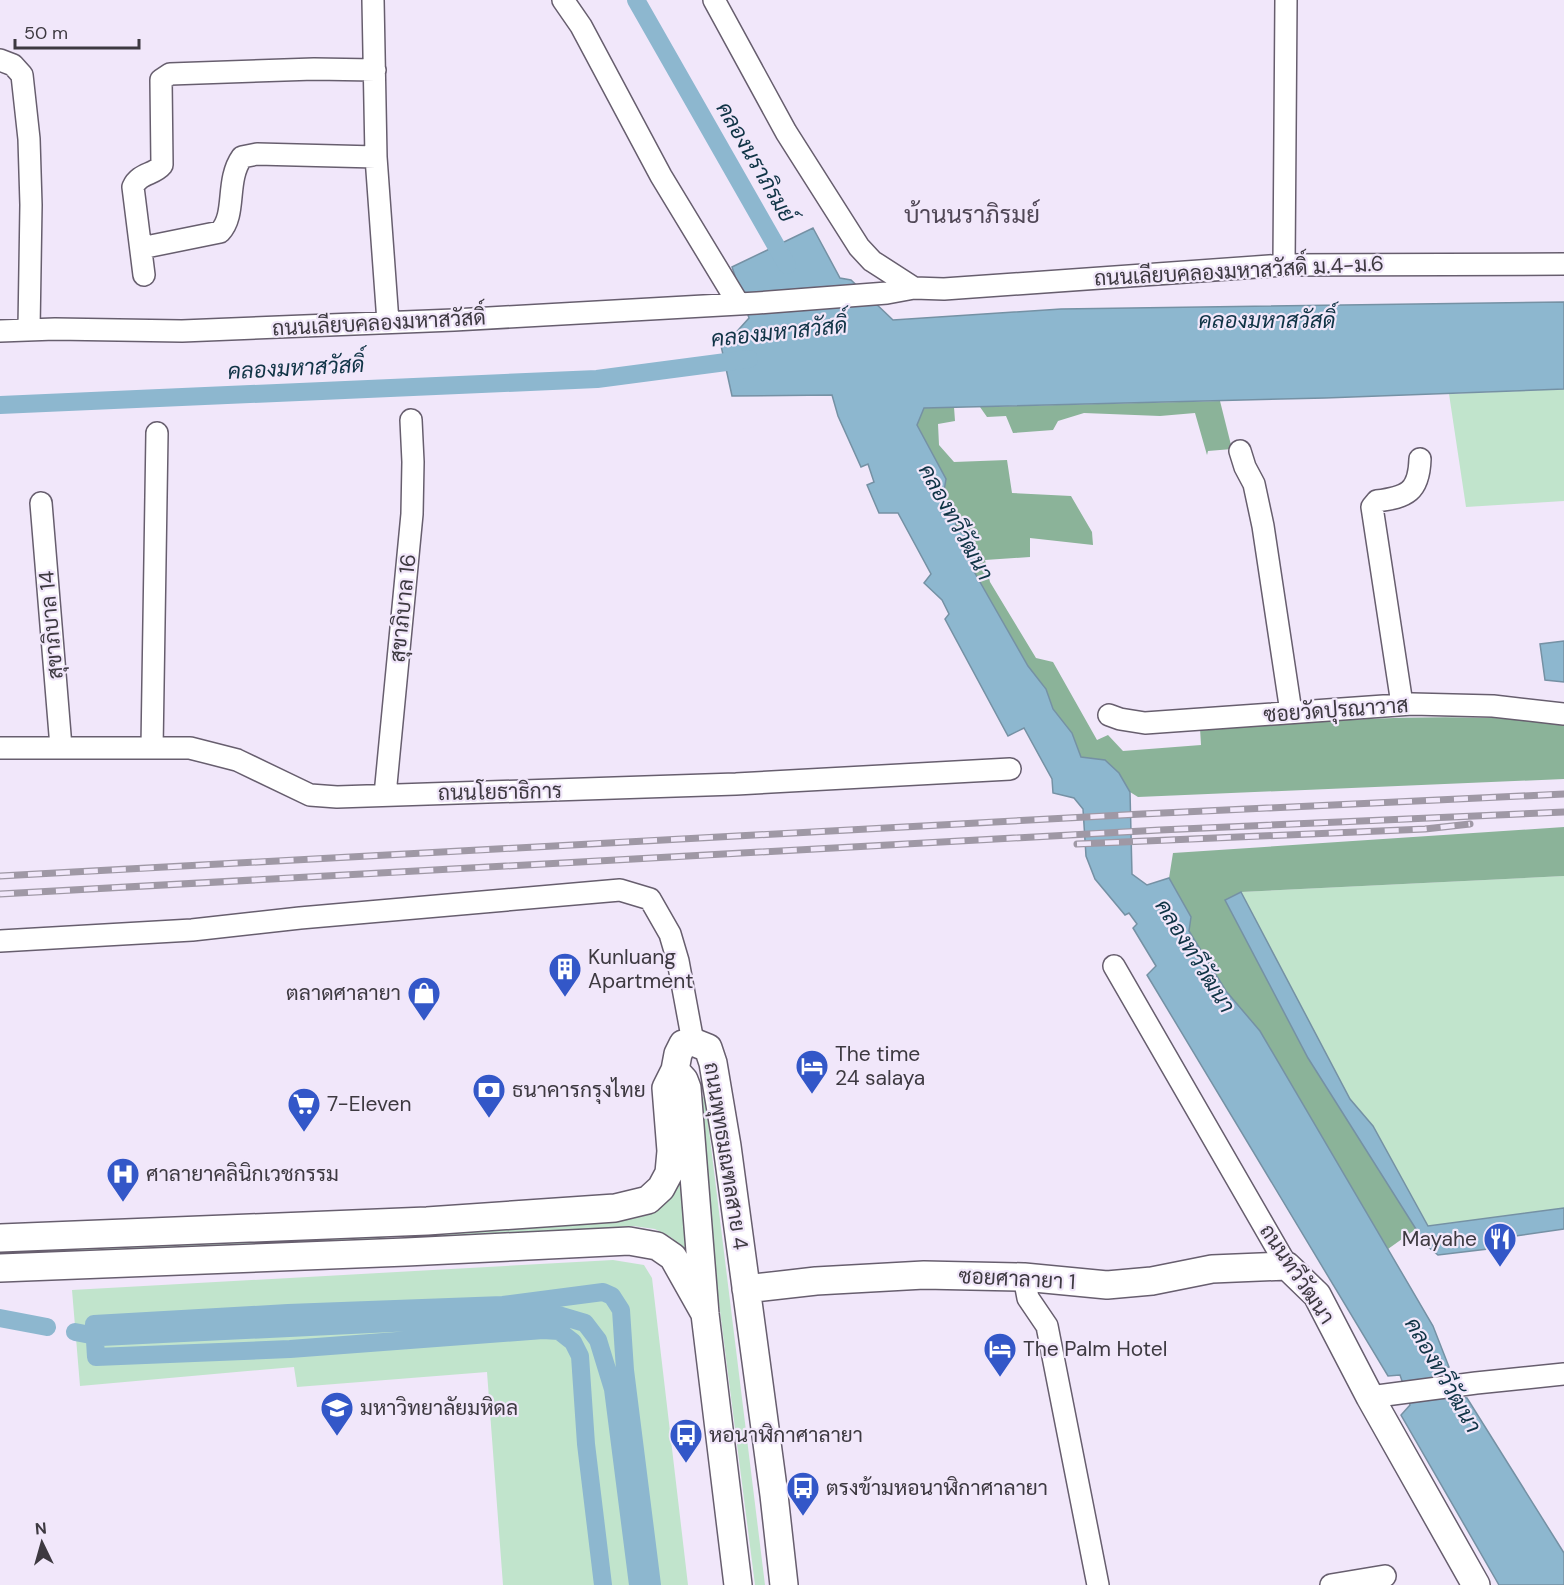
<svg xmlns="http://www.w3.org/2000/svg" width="1564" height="1585" font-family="'DM Sans',Sarabun,sans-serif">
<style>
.green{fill:#c1e4cc}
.forest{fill:#8bb399}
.water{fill:#8db7cf;stroke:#7591a4;stroke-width:1.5}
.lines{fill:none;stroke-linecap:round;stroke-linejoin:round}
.canal{stroke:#8db7cf;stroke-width:18}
.minor-casing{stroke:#675e6e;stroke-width:24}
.major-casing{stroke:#675e6e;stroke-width:30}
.minor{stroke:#fff;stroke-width:21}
.major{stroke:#fff;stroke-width:27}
.rail-casing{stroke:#9f98a5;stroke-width:7}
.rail{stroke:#f1e7fa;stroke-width:4.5;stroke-dasharray:14;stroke-linecap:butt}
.labels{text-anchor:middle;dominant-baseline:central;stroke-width:4.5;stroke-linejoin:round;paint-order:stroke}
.street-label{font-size:21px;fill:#3d3940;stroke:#f1e7fa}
.poi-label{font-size:21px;fill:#3d3940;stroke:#f1e7fa;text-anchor:start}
.water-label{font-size:22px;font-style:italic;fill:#103446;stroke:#f1e7fa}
.quarter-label{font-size:24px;fill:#504756;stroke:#f1e7fa}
</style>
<rect width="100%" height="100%" fill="#f1e7fa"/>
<!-- green -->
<path class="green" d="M1564,389V501L1466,507L1449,394Z
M1564,876V1208L1428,1226L1373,1126L1350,1099L1241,892Z
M699,1095L705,1098L765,1585H755L693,1100Z
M678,1168L691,1260L672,1238L655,1229L633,1226L428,1242L423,1241V1233L631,1219L648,1215L670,1198Z
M384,1233L386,1239L383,1243L0,1258V1247Z
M613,1260L644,1265L652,1278L688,1585H503L487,1372L297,1387L294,1367L80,1386L72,1290Z"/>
<!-- forest -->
<path class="forest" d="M1220,401L1232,449L1208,451L1207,455L1195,413L1160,416L1084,413L1058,421L1053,430L1013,433L1006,416L987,417L980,407Z
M954,407L955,421L938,424L939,445L954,462L1007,460L1012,493L1071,496L1092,532L1093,545L1030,538V557L985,560L990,582L1036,658L1053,662L1097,740L1108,735L1123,751L1201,745L1200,728C1321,722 1443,710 1564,723V779L1138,797L1130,792L1119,773L1081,757L1072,733L1053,709L1046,689L1028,666L972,568L961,535L945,504L944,491L946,479L917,425L923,408Z
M1564,827V876L1241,892L1225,900L1308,1058L1416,1229L1388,1249L1260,1031L1226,991L1188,931L1191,917L1169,878L1173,853Z"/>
<!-- water -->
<path class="water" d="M813,228L840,278L851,280L893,320L1061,309L1564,302V389L1325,398L924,408L917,425L946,479L944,491L945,503L956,510C954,527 955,532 971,538L977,553L972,568L1028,666L1046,689L1053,709L1072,733L1081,757L1105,760L1119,773L1130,792L1132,874L1147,885L1169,878L1191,917L1189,931L1226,991L1260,1031L1433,1326L1449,1367L1442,1369L1455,1397L1467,1398L1564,1553V1585H1499L1401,1415L1410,1405L1400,1375L1388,1376L1147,975L1156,966L1133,928L1137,924L1129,913L1125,915L1095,879L1086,856L1083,809L1074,798L1053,793L1052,779L1024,728L1008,736L945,619L949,614L942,600L924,583L931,574L898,513H879L867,485L874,482L868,464L861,467L838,416L832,395L732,396L720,341L731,338L749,318L732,267Z
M1564,641V682L1545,680L1540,644Z
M1241,892L1350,1099L1373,1126L1428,1226L1564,1208V1229L1495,1239L1496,1248L1438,1255L1426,1245L1308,1058L1225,900Z"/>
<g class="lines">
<!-- canal -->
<path class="canal" d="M636,0L787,265
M0,405L597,379L749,359
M0,1318L47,1327
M75,1332L101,1337L558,1315L585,1323L598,1340L613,1389L638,1585
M603,1585L586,1444L580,1356L573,1342L559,1331L543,1330L290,1349L96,1357L94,1324L288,1313L503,1305L603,1292L612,1296L621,1310L625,1370L652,1585"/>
<!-- minor casing -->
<g class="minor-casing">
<path id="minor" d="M373,0L376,157L388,322
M563,0L581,26L661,176L738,303
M714,0L786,132L859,247L872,261L914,288
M0,60L13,65L22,75L29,139L31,205L29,329
M141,248L220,232C237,214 225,181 242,157L257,154L376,157
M1284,265L1286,0
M144,275L133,187C139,173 154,175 162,165L161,80L170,74L314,69L375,70
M0,331L55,329L182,331L454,320L757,303L887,293L914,288L944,289L1284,265L1564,264
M1240,451L1245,467L1254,484L1263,526L1291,712
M41,503L61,747
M1402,704L1372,507L1377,501C1407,497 1419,492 1420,459
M1109,715L1120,719L1145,723L1412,704L1493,706L1564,714
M0,748H190L237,760L310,795L337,797L736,784L1010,769
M152,748L157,433
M385,795L412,514L413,462L411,420
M0,941L192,930L300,918L620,890L650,899L670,934L678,961L693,1042
M1114,966L1287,1266
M1024,1277L1028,1298L1047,1326L1098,1585
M1370,1397L1476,1383L1564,1374
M1331,1585L1385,1576"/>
</g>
<!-- major casing -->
<g class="major-casing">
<path id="major" d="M675,1070L684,1080L687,1088L705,1314L738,1585
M0,1238L427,1221L615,1208L648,1200L661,1188L669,1173L671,1151L666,1088L675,1070L678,1054L683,1044L693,1042L708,1048L713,1063L727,1146L774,1495L784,1585
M0,1268L406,1252L629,1241L657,1246L673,1257L705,1314
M746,1289L816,1281L924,1275L1024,1277L1107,1285L1152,1281L1212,1269L1287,1266L1317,1295L1370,1397L1476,1585"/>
</g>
<!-- minor -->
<use href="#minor" class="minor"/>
<!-- major -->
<use href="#major" class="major"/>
<!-- rail casing -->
<g class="rail-casing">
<path id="rail" d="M1077,844L1425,829L1470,824
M0,876L1142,814L1564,794
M0,894L1160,830L1564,812"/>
</g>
<!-- rail -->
<use href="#rail" class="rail"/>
</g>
<!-- icons -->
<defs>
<g id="building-pin" transform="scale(1.725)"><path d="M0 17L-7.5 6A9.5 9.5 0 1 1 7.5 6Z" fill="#3357c8" stroke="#f1e7fa"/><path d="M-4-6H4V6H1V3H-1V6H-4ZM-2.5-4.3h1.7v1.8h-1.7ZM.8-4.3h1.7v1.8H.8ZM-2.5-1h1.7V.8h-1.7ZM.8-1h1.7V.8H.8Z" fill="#fff"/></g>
<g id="shop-pin" transform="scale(1.725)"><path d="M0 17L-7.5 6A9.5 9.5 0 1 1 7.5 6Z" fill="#3357c8" stroke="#f1e7fa"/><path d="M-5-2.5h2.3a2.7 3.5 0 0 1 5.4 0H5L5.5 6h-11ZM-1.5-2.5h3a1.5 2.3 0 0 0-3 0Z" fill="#fff"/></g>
<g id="hotel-pin" transform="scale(1.725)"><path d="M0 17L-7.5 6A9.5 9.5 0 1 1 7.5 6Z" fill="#3357c8" stroke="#f1e7fa"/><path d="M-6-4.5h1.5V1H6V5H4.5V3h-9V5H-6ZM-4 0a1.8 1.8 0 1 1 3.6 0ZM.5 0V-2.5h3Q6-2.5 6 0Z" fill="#fff"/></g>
<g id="bank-pin" transform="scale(1.725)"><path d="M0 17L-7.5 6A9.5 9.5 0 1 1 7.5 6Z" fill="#3357c8" stroke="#f1e7fa"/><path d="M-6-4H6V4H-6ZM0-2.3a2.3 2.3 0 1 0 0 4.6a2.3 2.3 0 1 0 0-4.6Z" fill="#fff"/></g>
<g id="supermarket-pin" transform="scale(1.725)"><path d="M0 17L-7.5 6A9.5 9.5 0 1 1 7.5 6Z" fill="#3357c8" stroke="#f1e7fa"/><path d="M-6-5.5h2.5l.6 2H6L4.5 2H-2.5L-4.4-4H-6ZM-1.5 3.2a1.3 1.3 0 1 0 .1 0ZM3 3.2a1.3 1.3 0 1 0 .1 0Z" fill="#fff"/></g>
<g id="hospital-pin" transform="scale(1.725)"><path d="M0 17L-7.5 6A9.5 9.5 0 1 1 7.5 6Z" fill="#3357c8" stroke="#f1e7fa"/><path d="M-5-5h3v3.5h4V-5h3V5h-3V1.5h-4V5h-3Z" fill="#fff"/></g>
<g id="restaurant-pin" transform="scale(1.725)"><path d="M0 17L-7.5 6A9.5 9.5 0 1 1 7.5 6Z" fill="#3357c8" stroke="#f1e7fa"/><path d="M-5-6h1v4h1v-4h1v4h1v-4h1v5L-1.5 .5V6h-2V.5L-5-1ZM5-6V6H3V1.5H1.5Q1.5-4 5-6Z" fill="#fff"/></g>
<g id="university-pin" transform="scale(1.725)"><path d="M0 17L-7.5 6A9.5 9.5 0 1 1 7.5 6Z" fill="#3357c8" stroke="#f1e7fa"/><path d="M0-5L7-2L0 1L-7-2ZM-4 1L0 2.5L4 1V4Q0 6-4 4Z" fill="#fff"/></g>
<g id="bus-pin" transform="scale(1.725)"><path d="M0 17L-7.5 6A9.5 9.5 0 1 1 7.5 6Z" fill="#3357c8" stroke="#f1e7fa"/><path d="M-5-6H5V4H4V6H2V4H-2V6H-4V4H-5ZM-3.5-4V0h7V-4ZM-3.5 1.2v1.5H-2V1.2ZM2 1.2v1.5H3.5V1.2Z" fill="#fff"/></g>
</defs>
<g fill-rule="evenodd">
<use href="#building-pin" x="565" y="969"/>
<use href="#shop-pin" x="424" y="993"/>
<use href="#hotel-pin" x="812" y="1066"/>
<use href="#bank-pin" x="489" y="1090"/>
<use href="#supermarket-pin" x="304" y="1104"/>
<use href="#hospital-pin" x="123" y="1174"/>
<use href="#restaurant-pin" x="1500" y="1239"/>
<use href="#hotel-pin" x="1000" y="1349"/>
<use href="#university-pin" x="337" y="1408"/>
<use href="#bus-pin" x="686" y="1435"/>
<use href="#bus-pin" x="803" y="1488"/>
</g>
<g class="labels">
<!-- street labels -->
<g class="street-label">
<text transform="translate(1239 271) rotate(-3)">ถนนเลียบคลองมหาสวัสดิ์ ม.4-ม.6</text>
<text transform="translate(379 323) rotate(-3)">ถนนเลียบคลองมหาสวัสดิ์</text>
<text transform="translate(403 608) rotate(-84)">สุขาภิบาล 16</text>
<text transform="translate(51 625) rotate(-95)">สุขาภิบาล 14</text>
<text transform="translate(1336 710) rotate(-4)">ซอยวัดปุรณาวาส</text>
<text transform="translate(500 792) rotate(-1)">ถนนโยธาธิการ</text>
<text transform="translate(726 1156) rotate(81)">ถนนพุทธมณฑลสาย 4</text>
<text transform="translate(1297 1274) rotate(56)">ถนนทวีวัฒนา</text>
<text transform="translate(1017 1279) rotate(3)">ซอยศาลายา 1</text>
</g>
<!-- poi labels -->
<g class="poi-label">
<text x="588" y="957">Kunluang<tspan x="588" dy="24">Apartment</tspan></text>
<text x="401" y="993" text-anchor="end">ตลาดศาลายา</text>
<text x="835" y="1054">The time<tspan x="835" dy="24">24 salaya</tspan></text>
<text x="512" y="1090">ธนาคารกรุงไทย</text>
<text x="327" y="1104">7-Eleven</text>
<text x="146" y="1174">ศาลายาคลินิกเวชกรรม</text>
<text x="1477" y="1239" text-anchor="end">Mayahe</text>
<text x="1023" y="1349">The Palm Hotel</text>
<text x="360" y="1408">มหาวิทยาลัยมหิดล</text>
<text x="709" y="1435">หอนาฬิกาศาลายา</text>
<text x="826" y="1488">ตรงข้ามหอนาฬิกาศาลายา</text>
</g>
<!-- water labels -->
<g class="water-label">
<text transform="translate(756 162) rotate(60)">คลองนราภิรมย์</text>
<text x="1267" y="320">คลองมหาสวัสดิ์</text>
<text transform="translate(779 332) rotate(-6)">คลองมหาสวัสดิ์</text>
<text transform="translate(296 368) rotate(-3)">คลองมหาสวัสดิ์</text>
<text transform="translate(956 522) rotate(61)">คลองทวีวัฒนา</text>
<text transform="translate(1195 956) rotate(58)">คลองทวีวัฒนา</text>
<text transform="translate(1443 1375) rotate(60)">คลองทวีวัฒนา</text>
</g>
<!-- quarter labels -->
<g class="quarter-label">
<text x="972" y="214">บ้านนราภิรมย์</text>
</g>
</g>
<!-- north arrow -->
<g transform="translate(42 1543) rotate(355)" stroke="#f1e7fa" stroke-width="4.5" paint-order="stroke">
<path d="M0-4.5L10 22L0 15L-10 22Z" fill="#3d3940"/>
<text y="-9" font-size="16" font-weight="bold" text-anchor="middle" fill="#3d3940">N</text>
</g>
<!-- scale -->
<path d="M15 39v9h124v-9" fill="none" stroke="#3d3940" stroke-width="3"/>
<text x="24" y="39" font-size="18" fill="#3d3940" stroke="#f1e7fa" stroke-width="4.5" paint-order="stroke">50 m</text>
</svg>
